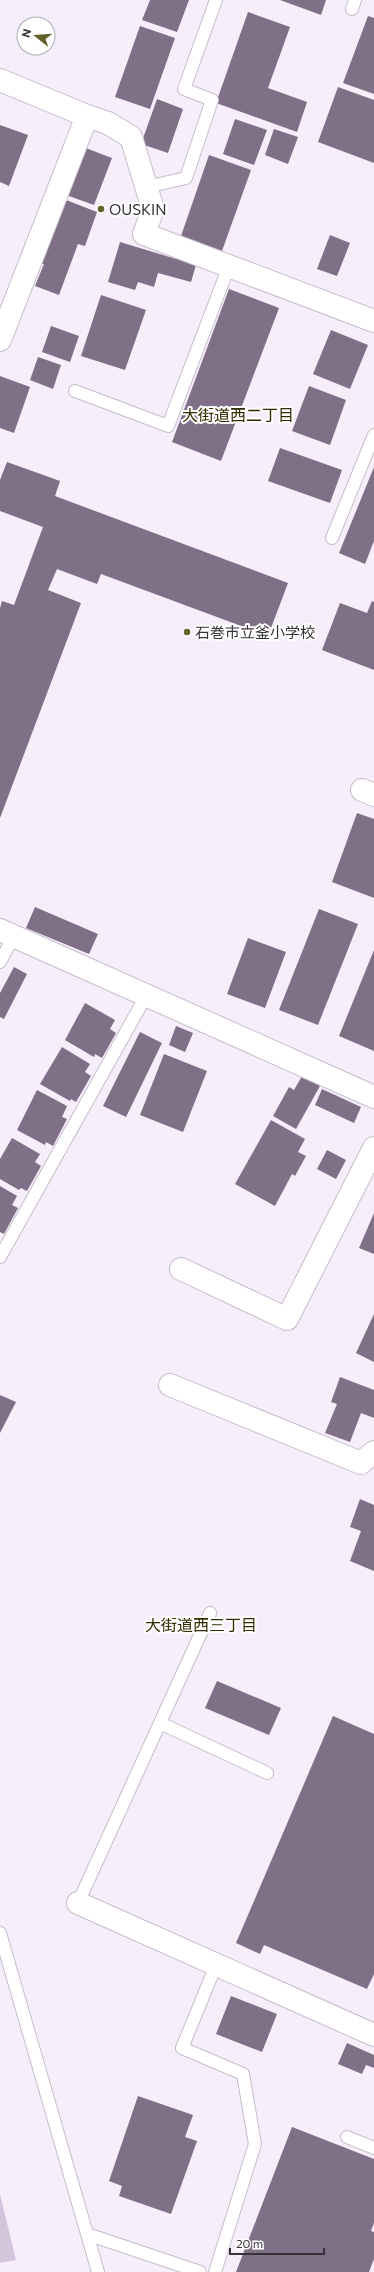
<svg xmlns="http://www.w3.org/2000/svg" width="374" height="2272" font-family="Commissioner,'Noto Sans JP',sans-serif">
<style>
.green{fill:#d4c4dc}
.building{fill:#7f6f87}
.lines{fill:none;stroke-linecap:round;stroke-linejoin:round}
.lane-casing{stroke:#c6bdcb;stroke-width:14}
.street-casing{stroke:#c6bdcb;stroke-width:24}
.secondary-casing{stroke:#c6bdcb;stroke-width:24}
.lane{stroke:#fff;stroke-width:12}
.street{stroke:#fff;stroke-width:22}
.secondary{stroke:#fff;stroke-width:22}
.poi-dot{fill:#65612d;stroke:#fff;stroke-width:1.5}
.labels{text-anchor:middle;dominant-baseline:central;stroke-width:4;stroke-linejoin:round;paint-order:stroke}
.poi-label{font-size:15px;fill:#363238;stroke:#fff;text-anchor:start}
.neighbourhood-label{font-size:16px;fill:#322d02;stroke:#fff}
</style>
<rect width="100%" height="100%" fill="#f7eefc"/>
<!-- green -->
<path class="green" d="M0,2194L16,2260L0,2263Z"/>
<!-- building -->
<path class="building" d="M150,0H189L177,32L142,20Z
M280,0H326L321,15Z
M248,12L290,27L268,88L307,102L297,132L216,103Z
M368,16L374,18V94L343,83Z
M140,26L175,38L150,109L115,97Z
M338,87L374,100V163L318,142Z
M157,99L183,109L168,153L141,144Z
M235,119L267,130L254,165L223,154Z
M0,125L28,135L9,186L0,182Z
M274,129L298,137L288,164L265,155Z
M83,147L112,158L94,205L66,195Z
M209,155L251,170L222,251L181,236Z
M61,198L97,212L85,246L78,244L59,295L35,286L44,264L39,263Z
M330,235L350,243L337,276L317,269Z
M120,242L196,265L191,282L158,273L154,287L138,282L135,290L108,282Z
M229,289L279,308L221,461L172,442Z
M101,295L146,310L125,370L81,356Z
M51,326L79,336L70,362L42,352Z
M331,330L368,345L350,389L313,374Z
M38,357L61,365L53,389L30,380Z
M0,376L30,387L14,433L0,428Z
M309,386L346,400L330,445L292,431Z
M280,448L342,470L330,503L268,481Z
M7,462L60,481L55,496L288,583L268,636L101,574L97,584L57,569L48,590L81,603L0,818V608L2,601L14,605L43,527L0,511V480Z
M374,467V541L365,564L339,553Z
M372,601L374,602V670L322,650L340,603L367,613Z
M357,813L374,819V898L332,882Z
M35,907L98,934L89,954L26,928Z
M319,909L358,924L318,1025L279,1010Z
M248,938L286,952L265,1008L227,994Z
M374,950V1051L339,1036Z
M14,967L27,974L4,1019L0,1017V993Z
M85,1003L115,1020L110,1029L116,1033L102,1058L95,1054L94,1057L65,1040Z
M176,1026L193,1033L185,1052L169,1045Z
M140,1032L162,1043L126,1117L103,1106Z
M62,1047L90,1064L85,1072L91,1076L76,1102L71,1099L70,1101L40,1084Z
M164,1054L207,1071L183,1132L140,1115Z
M302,1076L320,1086L296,1129L273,1116L289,1087L294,1090Z
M322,1089L361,1107L354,1123L315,1105Z
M37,1090L67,1106L62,1117L67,1119L53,1146L46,1142L45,1145L17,1130Z
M271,1120L305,1139L298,1152L306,1156L295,1176L292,1174L275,1206L235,1184Z
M12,1138L40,1154L35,1162L41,1166L27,1191L21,1188L19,1190L0,1179V1159Z
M327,1150L346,1160L336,1179L317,1169Z
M0,1186L17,1196L12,1205L18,1208L4,1234L0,1232Z
M374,1213V1254L359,1248Z
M374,1314V1362L356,1353Z
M340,1377L374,1390V1418L361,1413L350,1442L325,1433L337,1404L331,1402Z
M0,1395L16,1402L0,1433Z
M360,1499L374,1505V1571L350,1561L361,1531L350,1527Z
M217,1681L281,1708L269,1735L205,1708Z
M333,1716L374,1734V1974L367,1989L264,1945L260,1954L236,1943Z
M231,1996L277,2014L262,2052L216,2034Z
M347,2043L374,2055V2068L366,2065L362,2074L338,2064Z
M138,2096L193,2115L185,2137L197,2141L171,2214L119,2196L122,2186L109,2181Z
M292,2127L374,2159V2223L371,2231L374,2232V2259L369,2272H236Z"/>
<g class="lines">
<!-- lane casing -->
<g class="lane-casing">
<path id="lane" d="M352,9L355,0
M146,187L186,178L212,100L184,89L216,0
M75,391L168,426L229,266
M332,538L374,435
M0,962L14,936
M0,1257L146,996
M160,1723L267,1773
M78,1903L210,1613
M0,1933L98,2272
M347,2137L374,2148
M87,2234L200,2272
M215,2272L255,2144L243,2074L182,2048L216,1965"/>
</g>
<!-- street casing -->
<g class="street-casing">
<path id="street" d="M0,80L87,116L108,123L131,137L153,209L144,234L374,321
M0,340L87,116
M362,790L374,795
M0,930L374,1097
M181,1269L287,1319L374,1148
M170,1385L361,1463L374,1452"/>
</g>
<!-- secondary casing -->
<g class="secondary-casing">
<path id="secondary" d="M78,1903L374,2035"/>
</g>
<!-- lane -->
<use href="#lane" class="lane"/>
<!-- street -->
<use href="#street" class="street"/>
<!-- secondary -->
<use href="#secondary" class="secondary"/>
</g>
<!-- markers -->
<g class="poi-dot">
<circle cx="101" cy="209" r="4"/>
<circle cx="187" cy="632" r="4"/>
</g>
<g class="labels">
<!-- poi labels -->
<g class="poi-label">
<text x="109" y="209">OUSKIN</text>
<text x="195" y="632">石巻市立釜小学校</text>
</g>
<!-- neighbourhood labels -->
<g class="neighbourhood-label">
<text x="238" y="414">大街道西二丁目</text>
<text x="201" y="1624">大街道西三丁目</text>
</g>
</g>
<!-- north arrow -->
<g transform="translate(36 36) rotate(287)"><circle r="19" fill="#ffffff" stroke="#afadaf"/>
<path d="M0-3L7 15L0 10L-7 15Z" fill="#65612d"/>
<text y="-6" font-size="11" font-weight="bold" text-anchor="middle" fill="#363238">N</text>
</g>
<!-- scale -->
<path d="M230 2248v6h94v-6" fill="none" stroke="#363238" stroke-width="2"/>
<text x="236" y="2248" font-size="12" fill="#363238" stroke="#ffffff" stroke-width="3" paint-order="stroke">20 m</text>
</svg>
